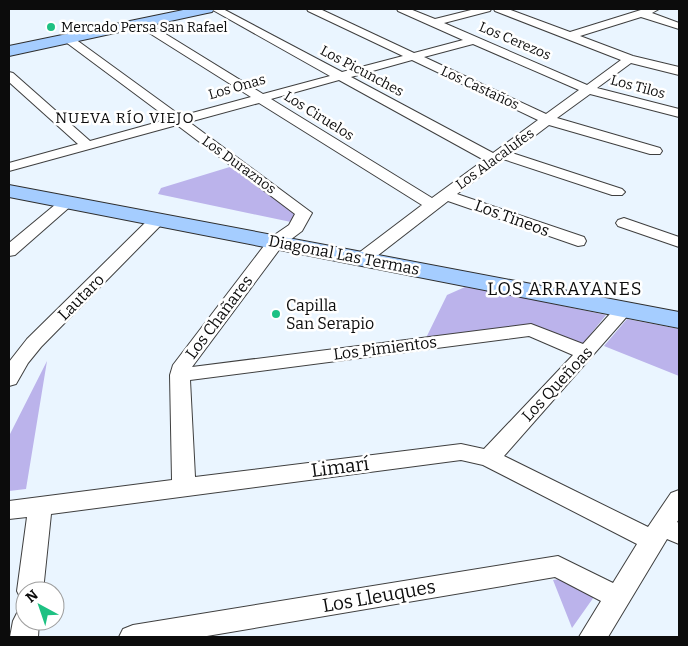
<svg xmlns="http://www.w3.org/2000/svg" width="688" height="646" font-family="Bitter,serif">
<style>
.green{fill:#bbb3eb}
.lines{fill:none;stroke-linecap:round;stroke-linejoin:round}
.street-casing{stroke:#3f3f3f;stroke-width:2}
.secondary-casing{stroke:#2e2e2e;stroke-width:2}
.street{fill:#fff;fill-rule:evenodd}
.secondary{fill:#a5cdff;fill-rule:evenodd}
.poi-dot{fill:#1ec183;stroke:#fff;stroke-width:2}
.labels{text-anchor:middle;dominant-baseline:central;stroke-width:5;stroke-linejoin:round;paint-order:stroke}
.far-poi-label{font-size:14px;fill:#0c0c0c;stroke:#fff;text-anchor:start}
.far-street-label{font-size:14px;fill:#0c0c0c;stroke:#fff}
.far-neighbourhood-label{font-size:15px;letter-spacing:1px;fill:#0c0c0c;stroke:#fff}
.street-label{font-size:16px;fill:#0c0c0c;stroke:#fff}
.poi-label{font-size:16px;fill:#0c0c0c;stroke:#fff;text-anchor:start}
.neighbourhood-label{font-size:18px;letter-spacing:1px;fill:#0c0c0c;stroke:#fff}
.near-street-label{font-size:19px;fill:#0c0c0c;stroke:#fff}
</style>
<rect width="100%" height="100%" fill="#eaf5ff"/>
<!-- green -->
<path class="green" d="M233,166L298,214L291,222L158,194L161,188Z
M465,287L483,289L606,315L581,346L532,327L426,338L447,295Z
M627,319L679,329V376L604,346Z
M47,361L26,489L9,491V436Z
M565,578L596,594L572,628L553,580Z"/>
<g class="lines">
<!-- street casing -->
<g class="street-casing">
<path id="street" d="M211,9H223L342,72L403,56L308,11L307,9H320L414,53L463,40L398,11L397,9H410L435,19L475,9H491L490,11L444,23L587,85L621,60L495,11L494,9H508L570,32L644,9H659L652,13L679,23V29L641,17L580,36L633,56L679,67V75L631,63L597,88L679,109V117L590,94L557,118L660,148L662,151L660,154H650L549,125L512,153L622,189L625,192L622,195H612L503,159L457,194L584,237L586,241L584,245L578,246L448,201L368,263H356L353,259L356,255L422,205L259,103L189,122L312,213L302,231L282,246L192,367L531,324L583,344L618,305L624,303L630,305L633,309L630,313L504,456L648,527L671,493L679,490V519L677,522L679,523V544L667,539L608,637H579L601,601L555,577L201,637H119L123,629L133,625L558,556L613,583L637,544L483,465L461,460L51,514L43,591H25V600L21,599L17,591L27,517L9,519V501L172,480L170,375L173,365L270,238L289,225L295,214L177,125L9,171V163L78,144L9,82V72L13,73L90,141L169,119L63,40L61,38L63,36H71L181,116L251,97L135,24L134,22L135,20H143L263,94L330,76ZM473,44L579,90L546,114L424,57ZM412,60L538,120L493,153L351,77ZM339,80L484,160L432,198L271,99ZM529,336L573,355L484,449L461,444L195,477L190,380Z
M67,197L72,199L75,202L72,205L15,255L9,256V243L62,199Z
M158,214L164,216L166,219L164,222L41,347L28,363L16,384L9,386V362L27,339L152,216Z
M624,218L679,237V247L618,226L616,223L618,220Z
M25,610V621H39L38,637H10L13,621L17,613Z"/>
</g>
<!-- secondary casing -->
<g class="secondary-casing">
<path id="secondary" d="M188,9H214L212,12L207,13L9,56V46Z
M9,185L679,312V328L9,197Z"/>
</g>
<!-- street -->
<use href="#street" class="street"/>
<!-- secondary -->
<use href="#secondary" class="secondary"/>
</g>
<!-- markers -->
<g class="poi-dot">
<circle cx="51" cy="27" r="5"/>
<circle cx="276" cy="314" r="5"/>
</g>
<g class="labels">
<!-- far-poi labels -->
<g class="far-poi-label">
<text x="61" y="27">Mercado Persa San Rafael</text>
</g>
<!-- far-street labels -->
<g class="far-street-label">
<text transform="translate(515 41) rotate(23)">Los Cerezos</text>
<text transform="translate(362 71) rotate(28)">Los Picunches</text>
<text transform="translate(237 87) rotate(-16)">Los Onas</text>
<text transform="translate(638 87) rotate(15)">Los Tilos</text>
<text transform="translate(480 88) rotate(25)">Los Castaños</text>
<text transform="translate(319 116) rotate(32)">Los Ciruelos</text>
<text transform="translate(495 159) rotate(-36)">Los Alacalufes</text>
<text transform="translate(239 165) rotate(36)">Los Duraznos</text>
</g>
<!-- far-neighbourhood labels -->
<g class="far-neighbourhood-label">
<text x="125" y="118">NUEVA RÍO VIEJO</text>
</g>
<!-- street labels -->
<g class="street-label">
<text transform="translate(512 218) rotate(20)">Los Tineos</text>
<text transform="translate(344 255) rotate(11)">Diagonal Las Termas</text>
<text transform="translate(81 297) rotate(-45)">Lautaro</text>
<text transform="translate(219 317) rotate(-53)">Los Chañares</text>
<text transform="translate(385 348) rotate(-7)">Los Pimientos</text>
<text transform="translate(557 384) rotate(-47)">Los Queñoas</text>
</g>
<!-- poi labels -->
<g class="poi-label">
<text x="286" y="305">Capilla<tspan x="286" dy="18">San Serapio</tspan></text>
</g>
<!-- neighbourhood labels -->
<g class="neighbourhood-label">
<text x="565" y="289">LOS ARRAYANES</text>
</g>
<!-- near-street labels -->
<g class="near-street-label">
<text transform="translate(340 467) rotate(-7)">Limarí</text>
<text transform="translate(379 596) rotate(-10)">Los Lleuques</text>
</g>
</g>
<!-- border -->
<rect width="688" height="646" fill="none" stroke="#0c0c0c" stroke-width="20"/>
<!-- north arrow -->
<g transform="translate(40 606) rotate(320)"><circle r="24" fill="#ffffff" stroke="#9e9e9e"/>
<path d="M0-4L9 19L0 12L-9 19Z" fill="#1ec183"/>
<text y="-8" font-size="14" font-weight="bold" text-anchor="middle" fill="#0c0c0c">N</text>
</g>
</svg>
